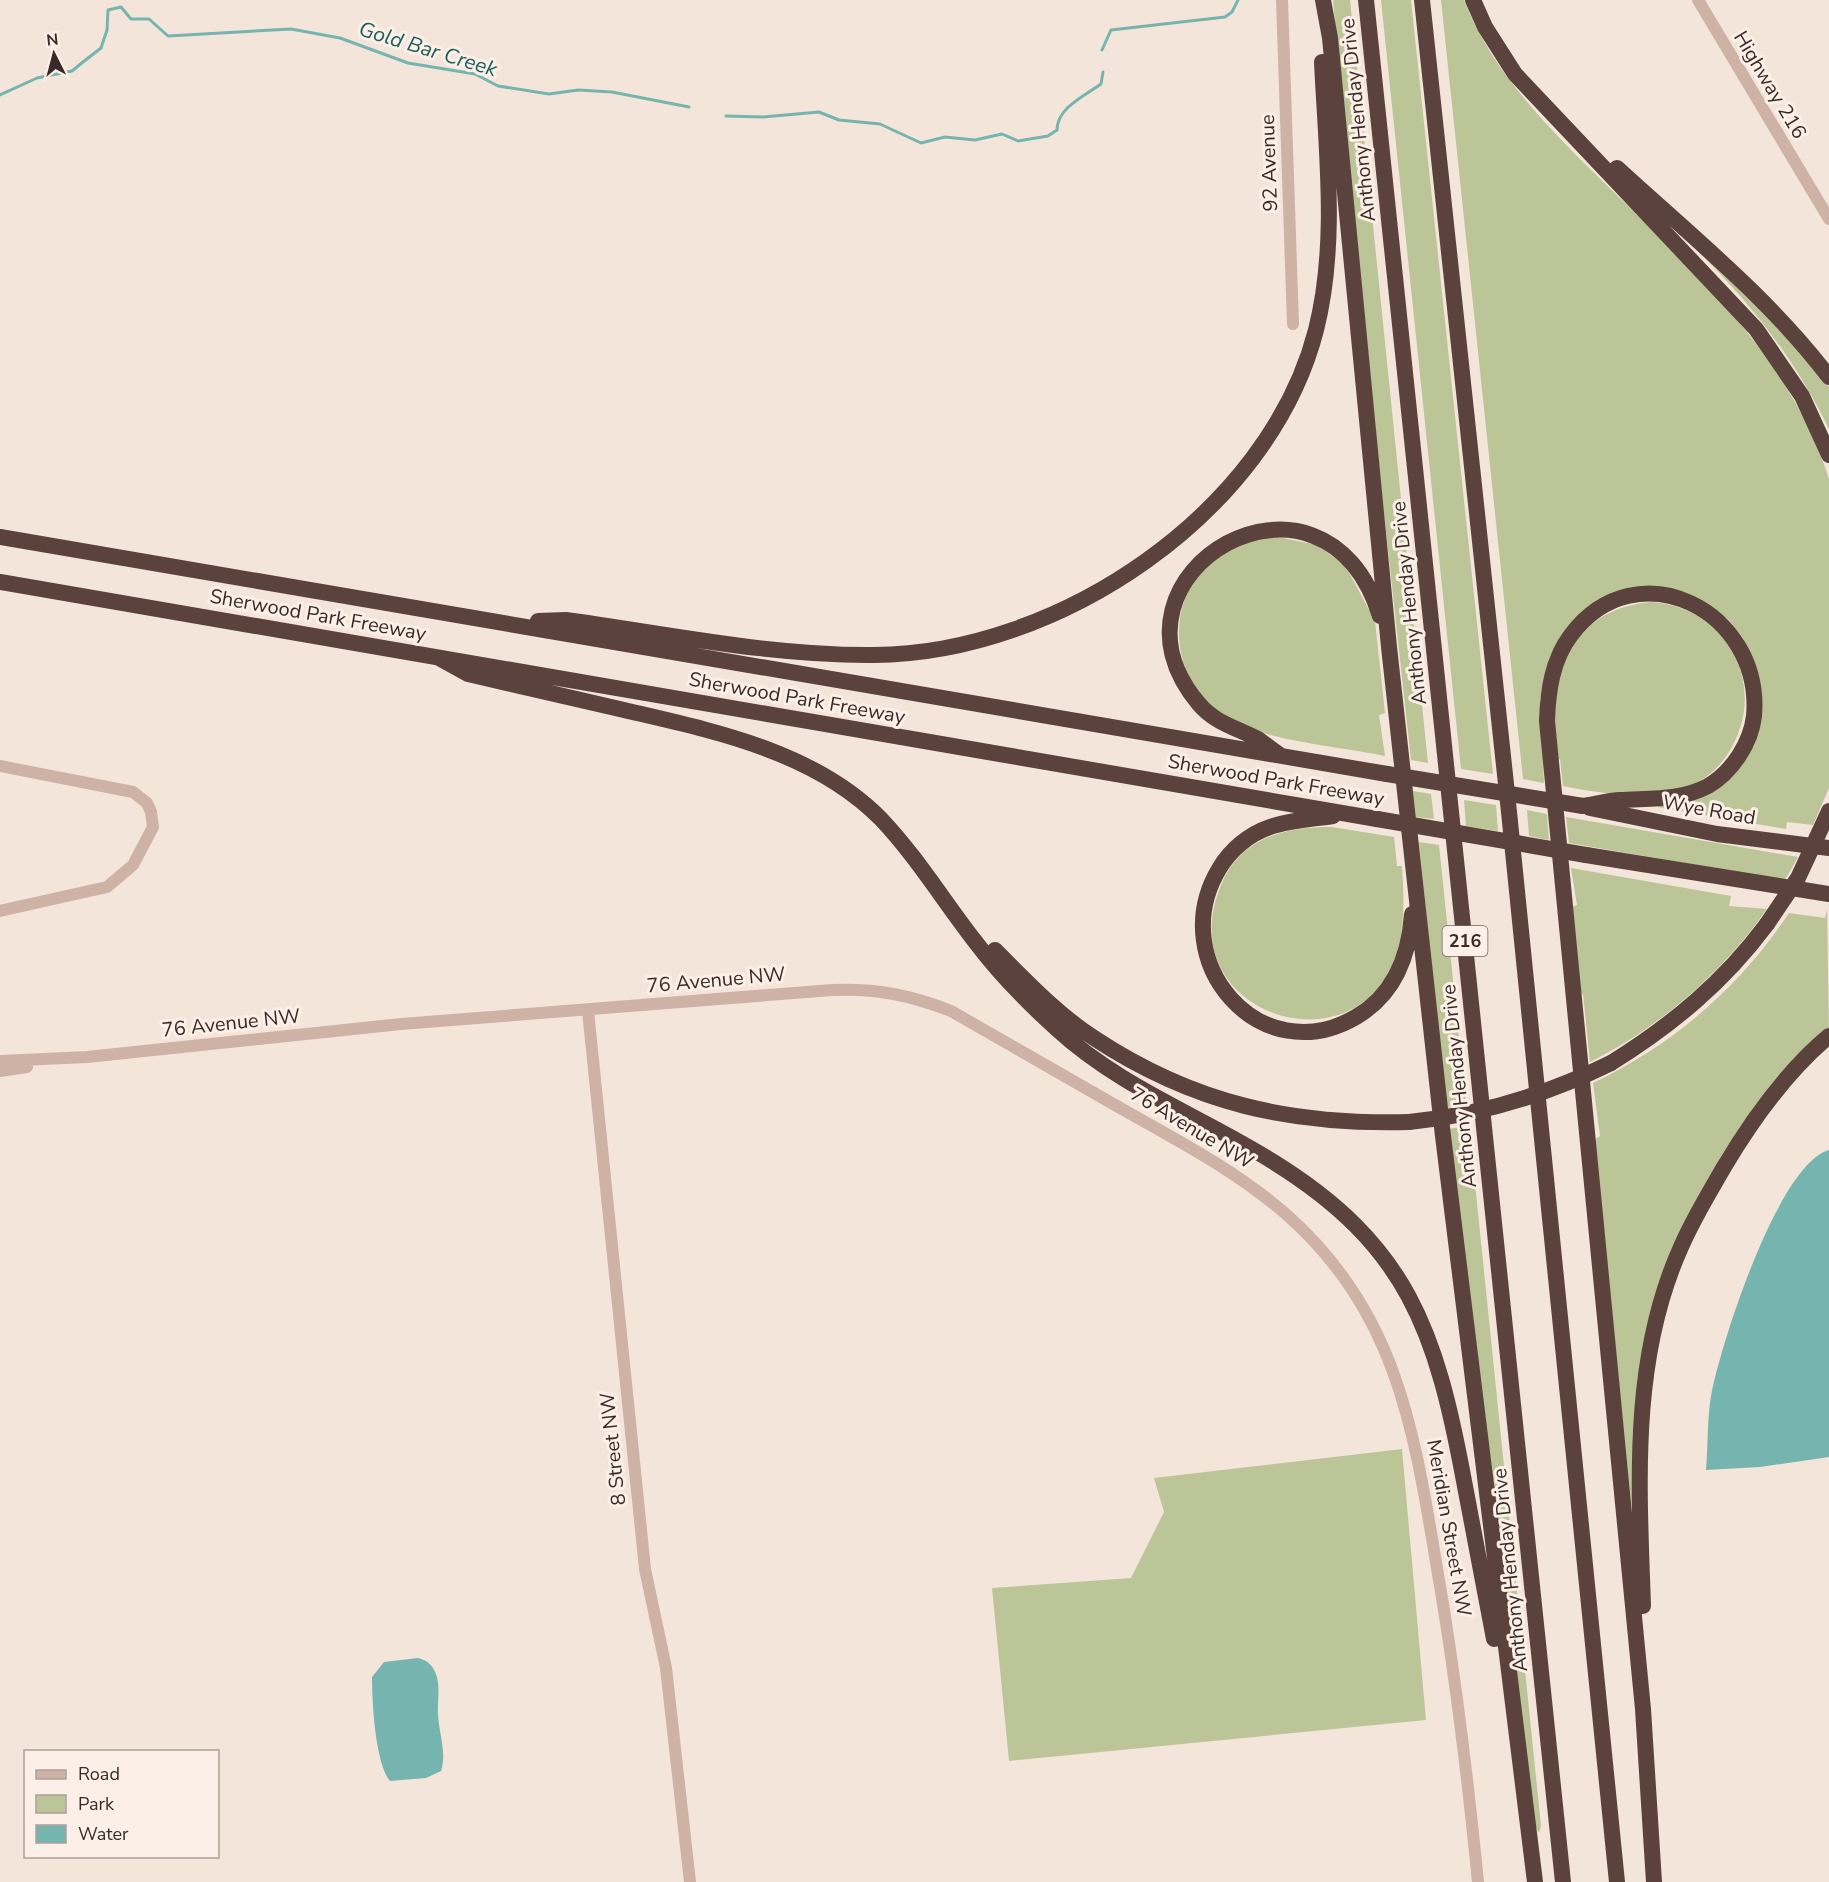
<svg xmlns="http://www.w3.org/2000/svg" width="1829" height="1882" font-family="'Nunito Sans',sans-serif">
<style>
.green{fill:#bcc598}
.water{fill:#76b5af}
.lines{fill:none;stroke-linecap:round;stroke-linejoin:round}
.stream{stroke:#76b5af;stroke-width:3}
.minor{stroke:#ceb2a5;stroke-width:12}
.highway{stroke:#5b423d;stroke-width:16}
.highway-bridge{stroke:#5b423d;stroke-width:16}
.labels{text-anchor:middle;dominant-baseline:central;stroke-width:6;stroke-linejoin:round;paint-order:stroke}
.shield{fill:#fbefe7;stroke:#736561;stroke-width:1.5}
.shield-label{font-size:18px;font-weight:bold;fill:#392a27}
.street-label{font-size:20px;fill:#392a27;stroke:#fbefe7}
.water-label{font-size:21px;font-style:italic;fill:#185f5a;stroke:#fbefe7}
</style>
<rect width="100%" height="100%" fill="#f4e5da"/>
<!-- green -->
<path class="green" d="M1333,0H1350L1428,763L1411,760L1367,358Z
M1381,0H1411L1493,774L1461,769Z
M1441,0H1464C1489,65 1536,114 1584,163C1678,256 1788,349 1829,479V788L1813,825L1787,822L1786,829L1657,807L1695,799L1726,778L1759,683L1755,665L1743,638L1729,620L1699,599L1594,604L1565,630L1549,659L1540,699L1544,783L1523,779Z
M1705,254L1813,365L1829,387V429C1795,360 1756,310 1702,255Z
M1269,535L1317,545L1345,565L1375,621L1385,713L1379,715L1385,756C1346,748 1281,742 1247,727C1229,718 1207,706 1196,689C1171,651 1173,601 1205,567C1208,563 1212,557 1217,554C1231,545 1253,541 1269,535Z
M1651,602C1729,607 1771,689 1727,755C1716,772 1697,786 1676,791C1639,800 1600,793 1563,786L1560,759L1553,760C1553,742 1550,722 1552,704C1558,646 1592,607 1651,602Z
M1413,791L1431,794L1434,819L1416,817Z
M1464,800L1496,805L1498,831L1466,826Z
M1527,810L1547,814L1549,840L1529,836Z
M1566,817L1798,857L1785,880L1569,843Z
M1332,827L1394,837L1397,866H1402C1404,895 1405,925 1397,952C1359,1077 1165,1013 1222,883C1242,837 1286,827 1332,827Z
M1419,842L1439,845L1466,1105L1446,1108Z
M1571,868L1731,896L1729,906L1767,909C1722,973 1660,1027 1590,1062L1583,994L1577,992L1569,908L1577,905Z
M1827,909L1829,1033L1745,1121L1723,1153L1696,1200L1668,1266L1634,1530L1594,1140L1600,1136L1593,1083C1674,1044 1739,988 1789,913L1825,918Z
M1469,1125L1541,1826L1539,1833L1535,1826L1449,1129Z
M1402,1449L1426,1720L1009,1761L992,1588L1131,1578L1164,1512L1154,1478Z"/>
<!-- water -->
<path class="water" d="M1829,1150V1457L1760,1467L1706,1470C1708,1446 1707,1420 1711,1396C1720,1346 1778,1164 1829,1150Z
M418,1658C425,1660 429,1662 433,1668C442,1682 437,1700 438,1715C439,1733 447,1754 441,1771L426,1778L390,1781C375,1763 372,1701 372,1677L384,1662Z"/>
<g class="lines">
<!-- stream -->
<path class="stream" d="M1102,50L1111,30L1225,17L1232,12L1238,0
M0,95L37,78L72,71L83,62L101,48L107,30L108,10L121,7L131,19H149L168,36L291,29L340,38L408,63L475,74L498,86L549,94L578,90L612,92L689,107
M726,116L763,117L819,112L839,120L880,124L921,143L945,137L975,140L1002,134L1018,141L1048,136L1057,130C1057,108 1084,96 1101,84L1103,72"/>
<!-- minor -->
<path class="minor" d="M1282,0L1293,324
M1698,0L1829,219
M0,766L133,792L147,803L151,812L153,827L133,865L107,887L0,911
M588,1011L645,1569L666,1668L690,1882
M0,1061L87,1057L401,1024L832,990C875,988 910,995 951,1011C1010,1045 1069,1079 1129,1113C1184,1144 1239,1173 1287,1215C1401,1316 1415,1439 1439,1580C1456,1680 1468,1781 1478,1882
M0,1071L27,1067"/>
<!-- highway -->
<path class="highway" d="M1323,0L1330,38L1389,647L1443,1136L1535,1882
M1366,0L1563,1882
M1422,0L1509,812L1617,1882
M1473,0L1485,27L1515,74L1756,329L1802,396L1829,455
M1617,168C1690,235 1769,298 1829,377
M0,537L1387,774
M0,582L1377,819
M538,621L566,620C668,634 771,656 874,655C1058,654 1269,513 1316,330C1338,243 1326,150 1322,62
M439,658L468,674C520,686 572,698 624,710C714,731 814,751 881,819C916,856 943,900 974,940C998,972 1027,1002 1057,1029C1120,1087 1200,1116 1272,1161C1408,1245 1436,1331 1464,1481C1474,1534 1484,1586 1494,1639
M1280,755C1272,750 1265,744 1258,739C1237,728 1215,723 1199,704C1088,573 1324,436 1380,616
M1583,806C1595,804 1607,801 1619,800C1650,798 1680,801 1708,786C1732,772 1751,743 1754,716C1763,611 1637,547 1571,635C1552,660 1548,691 1547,721L1643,1709L1654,1882
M1590,808L1717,834L1829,848
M1333,816C1312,819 1290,820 1270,827C1249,834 1230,850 1219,869C1164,961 1260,1073 1356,1017C1394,995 1409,956 1412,914
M1586,855L1829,894
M995,950C1026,981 1057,1014 1094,1038C1194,1104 1291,1125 1409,1122
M1611,1063C1672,1025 1724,982 1767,924
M1643,1606C1639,1485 1630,1360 1681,1247C1693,1219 1709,1193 1724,1167C1752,1120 1787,1071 1829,1036"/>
<!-- highway-bridge -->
<path class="highway-bridge" d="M1387,774L1583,806
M1377,819L1586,855
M1767,924L1798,878L1829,811
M1409,1122C1482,1115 1546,1095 1611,1063"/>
</g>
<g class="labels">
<!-- shield labels -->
<rect class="shield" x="1442.5" y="926" width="45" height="30" rx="4.5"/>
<g class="shield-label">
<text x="1465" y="941">216</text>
</g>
<!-- street labels -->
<g class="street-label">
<text transform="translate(1770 85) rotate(59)">Highway 216</text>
<text transform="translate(1358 120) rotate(-96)">Anthony Henday Drive</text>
<text transform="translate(1269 163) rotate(-92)">92 Avenue</text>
<text transform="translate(1409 603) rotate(-96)">Anthony Henday Drive</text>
<text transform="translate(318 615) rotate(10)">Sherwood Park Freeway</text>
<text transform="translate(797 698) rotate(10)">Sherwood Park Freeway</text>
<text transform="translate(1276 780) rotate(10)">Sherwood Park Freeway</text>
<text transform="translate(1709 810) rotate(10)">Wye Road</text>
<text transform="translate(716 980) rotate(-5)">76 Avenue NW</text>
<text transform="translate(231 1023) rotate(-6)">76 Avenue NW</text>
<text transform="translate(1459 1086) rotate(-96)">Anthony Henday Drive</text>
<text transform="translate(1192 1128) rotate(31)">76 Avenue NW</text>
<text transform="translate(613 1449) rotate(-96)">8 Street NW</text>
<text transform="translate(1449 1528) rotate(80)">Meridian Street NW</text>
<text transform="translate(1510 1570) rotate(-96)">Anthony Henday Drive</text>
</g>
<!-- water labels -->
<g class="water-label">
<text transform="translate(428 49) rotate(17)">Gold Bar Creek</text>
</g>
</g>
<!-- legend -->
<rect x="24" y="1750" width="195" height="108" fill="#fbefe7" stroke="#ada09a" stroke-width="1.5"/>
<rect x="36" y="1770" width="30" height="9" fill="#ceb2a5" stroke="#ada09a" stroke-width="1.5"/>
<text x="78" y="1780" font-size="18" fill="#392a27">Road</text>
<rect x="36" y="1795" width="30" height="18" fill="#bcc598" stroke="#ada09a" stroke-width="1.5"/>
<text x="78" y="1810" font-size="18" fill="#392a27">Park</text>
<rect x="36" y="1825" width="30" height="18" fill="#76b5af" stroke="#ada09a" stroke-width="1.5"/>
<text x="78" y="1840" font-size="18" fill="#392a27">Water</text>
<!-- north arrow -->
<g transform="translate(54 54) rotate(354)" stroke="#fbefe7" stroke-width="4.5" paint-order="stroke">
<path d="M0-4.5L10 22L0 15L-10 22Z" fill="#392a27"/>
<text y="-9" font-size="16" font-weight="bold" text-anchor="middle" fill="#392a27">N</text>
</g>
</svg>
